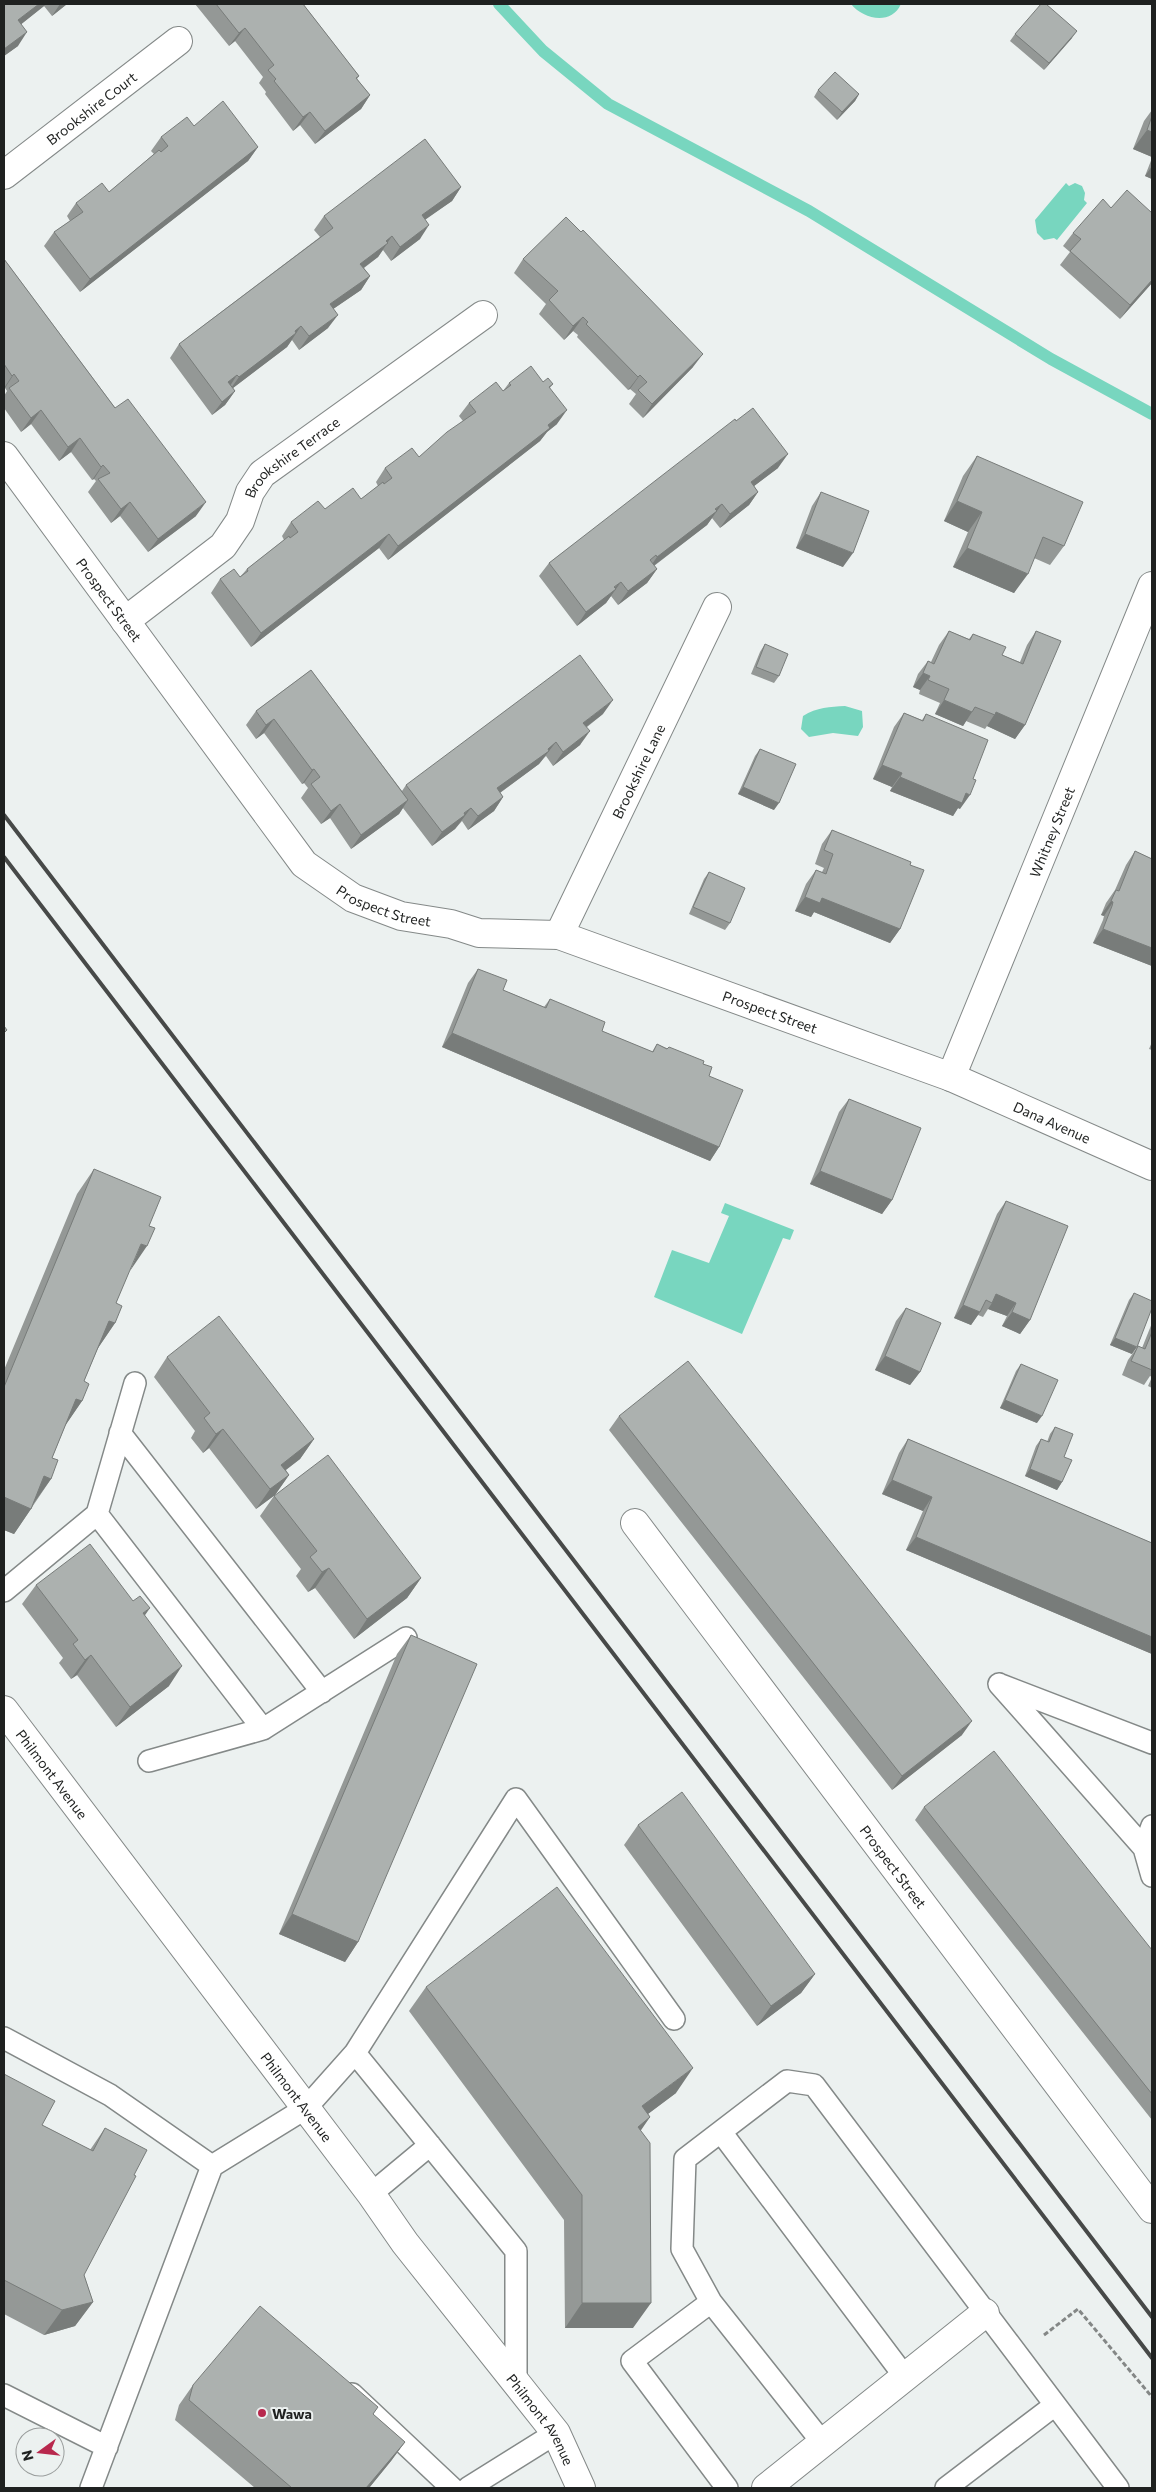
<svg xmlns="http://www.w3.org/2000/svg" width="1156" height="2492" font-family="Commissioner,sans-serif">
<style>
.water{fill:#78d6bf}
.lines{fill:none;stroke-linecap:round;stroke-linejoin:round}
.stream{stroke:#78d6bf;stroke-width:12}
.service-casing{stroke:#848988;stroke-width:24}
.minor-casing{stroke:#848988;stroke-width:30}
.secondary-casing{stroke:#848988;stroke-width:30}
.path{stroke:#848786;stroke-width:3;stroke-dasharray:5 2.5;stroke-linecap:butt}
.service{stroke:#fff;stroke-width:21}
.minor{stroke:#fff;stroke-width:28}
.secondary{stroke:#fff;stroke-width:28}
.rail{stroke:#474948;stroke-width:4}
.wall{fill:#949896}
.shaded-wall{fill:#787c7a}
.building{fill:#acb1af;stroke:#787c7a}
.poi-dot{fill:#b8284d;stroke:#ecf1f0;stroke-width:2}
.labels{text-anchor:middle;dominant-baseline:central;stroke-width:4;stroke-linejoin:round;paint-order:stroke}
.street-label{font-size:14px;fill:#1f2120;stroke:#ecf1f0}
.poi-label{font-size:14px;font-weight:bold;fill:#1f2120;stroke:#ecf1f0;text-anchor:start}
</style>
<rect width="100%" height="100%" fill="#ecf1f0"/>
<!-- water -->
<path class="water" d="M851,4H901C891,26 863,19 851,4Z
M1066,183L1069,186L1075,183L1082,186L1085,193L1084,200L1087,203L1057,240L1054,238L1044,240L1037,233L1035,220Z
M845,706L862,711L863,727L858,736L833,733L809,737L801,729L803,716C817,707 830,707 845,706Z
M725,1203L794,1230L790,1240L783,1238L742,1334L654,1297L672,1250L709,1263L729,1216L721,1213Z"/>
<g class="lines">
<!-- stream -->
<path class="stream" d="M499,4L543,51L608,104L809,211L1051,359L1152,414"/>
<!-- service casing -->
<g class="service-casing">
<path id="service" d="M120,1433L322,1692
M97,1514L263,1729L406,1638
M4,1591L97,1514L135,1383
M999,1684L1144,1848L1152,1876
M1001,1685L1152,1743
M149,1761L263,1729
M1144,1848L1152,1826
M4,2038L110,2095L212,2166
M355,2053L516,2251V2382
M721,2132L905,2377
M371,2194L430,2145
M711,2302L682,2249L685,2159L787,2081L814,2085L1118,2488
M352,2394L452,2488
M4,2395L107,2447
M91,2488L212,2166L306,2108L355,2053L516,1799L674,2019
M468,2488L556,2433
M727,2488L632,2361L711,2302L822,2442
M946,2488L1055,2405"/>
</g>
<!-- minor casing -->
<g class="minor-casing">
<g id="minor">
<path id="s1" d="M4,175L178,41"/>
<path id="s2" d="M4,456L304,864L353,898L401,916L451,924L479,933L559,935L951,1077L1152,1166"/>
<path id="s3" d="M125,621L223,546L240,521L250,492L262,474L483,315"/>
<path id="s4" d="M559,935L717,607"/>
<path id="s5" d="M951,1077L1152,586"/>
<path id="s6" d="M635,1523L1152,2209"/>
<path d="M766,2488L985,2313"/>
</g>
</g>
<!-- secondary casing -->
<g class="secondary-casing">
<g id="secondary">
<path id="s7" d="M4,1710L371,2194L405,2243L556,2433L581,2488"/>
</g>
</g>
<!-- path -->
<path class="path" d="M1044,2335L1078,2309L1152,2397"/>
<!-- service -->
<use href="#service" class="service"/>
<!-- minor -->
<use href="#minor" class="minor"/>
<!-- secondary -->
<use href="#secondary" class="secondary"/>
<!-- rail -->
<path class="rail" d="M4,815L1152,2317
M4,857L1152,2358"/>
</g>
<!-- wall -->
<path class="wall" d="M4,4H67L52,16L44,6L21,24L18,46L4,56Z
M195,4H303L359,76L357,79L370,95L361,109L315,144L300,125L293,131L265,94L266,92L259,83L263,77L235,41L229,46Z
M1015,34L1072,38L1044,70L1010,41Z
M818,90L859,94L855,101L837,120L814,97Z
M1152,110V157L1133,149L1144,121Z
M194,126L258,147L248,161L80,292L44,246L54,232L70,221L67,216L76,203L109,192L154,154L151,151L161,137Z
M1152,158V179L1145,176Z
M461,187L452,201L425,219L420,239L391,261L383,250L378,257L364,268L370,276L361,290L333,309L328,328L299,350L292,340L287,347L233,388L235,391L225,405L212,415L170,358L179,344L320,237L314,230L324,216Z
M1073,233L1152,283L1120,319L1060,265L1070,252L1063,246Z
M4,259L196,516L148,552L120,516L111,523L88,492L96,481L94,479L92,480L71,452L59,461L31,424L21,432L4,408V396L7,391L5,388H4Z
M523,259L693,367L643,418L629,404L636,394L630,389L628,390L577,337L578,335L573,331L564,340L539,314L546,304L514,273Z
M543,382L553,384L549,389L557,424L547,432L540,441L388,560L379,548L251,647L211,593L220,579L240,577L247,569L284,540L282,536L291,522L325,509L361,499L378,486L376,482L385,468L419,457L463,421L459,416L469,403L503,391L509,383Z
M736,421L778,468L754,486L758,492L749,505L720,528L712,518L707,525L654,566L657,569L647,583L618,605L611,596L606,603L577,626L539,576L549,563Z
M977,456L1064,546L1050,565L1034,558L1014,593L953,567L968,532L944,521L963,476Z
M821,492L843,567L796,548L812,506Z
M949,631L969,639L973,634L1002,655L1020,662L1027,645L1036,631L1025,725L1015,739L987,726L985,729L966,721L963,726L935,714L940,703L919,694L920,690L913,687L918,674L928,661L931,662L939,645Z
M765,644L779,676L774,683L751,674L760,652Z
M311,670L402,791L406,785L603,714L587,727L580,745L553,766L546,756L544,758L539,764L500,793L503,797L494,811L468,830L462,821L455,829L432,846L403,808L399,814L351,849L330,818L321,824L301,798L308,788L304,783L302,784L264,733L256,739L246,725L256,711Z
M904,713L922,720L926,714L960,809L958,808L953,816L890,791L892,787L873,779L894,727Z
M760,749L774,810L738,794L755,756Z
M832,830L910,865L900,929L890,943L814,912L811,917L795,911L806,884L816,870L822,872L824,868L815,864L822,844Z
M1135,851L1152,859V966L1093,943L1103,920L1104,916L1101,915L1106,903L1115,890L1126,865Z
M709,872L730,923L725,930L689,914L704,879Z
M478,969L503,990L544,1007L550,999L602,1031L652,1052L657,1044L703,1064L709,1076L719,1147L710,1161L442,1047L468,983Z
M1152,1042V1050L1149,1049Z
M849,1099L892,1200L882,1214L810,1184L839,1112Z
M94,1169L129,1271L116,1303L115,1323L98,1348L84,1381L82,1401L66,1424L52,1458L51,1479L14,1534L4,1530V1370L77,1194Z
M1006,1201L1030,1320L1020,1334L1002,1326L1007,1316L988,1309L983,1317L978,1315L971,1325L954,1318L997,1214Z
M1134,1293L1132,1354L1110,1345L1129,1300Z
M906,1308L920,1372L910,1385L875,1370L896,1321Z
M1152,1323V1388L1148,1386L1152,1377L1150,1376L1144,1385L1122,1375L1128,1360L1138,1346L1142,1348Z
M167,1357L314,1439L300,1459L286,1470L289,1475L275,1495L256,1509L209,1448L203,1453L191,1438L195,1431L154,1377Z
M1021,1364L1037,1423L1000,1408L1016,1371Z
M619,1416L962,1735L892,1790L609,1430Z
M1055,1427L1062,1482L1057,1490L1025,1476L1036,1446L1041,1439L1047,1442L1050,1434Z
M908,1439L1152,1543V1654L906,1550L923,1511L882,1494L899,1453Z
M274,1496L421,1578L407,1598L354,1639L315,1588L308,1592L296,1576L301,1569L260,1516Z
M36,1585L144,1616L169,1686L116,1727L77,1675L71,1679L59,1663L63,1658L22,1604Z
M411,1635L358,1942L345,1962L279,1934L397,1654Z
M924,1807L1152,1950V2120L915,1820Z
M638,1825L815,1974L801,1993L757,2026L624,1845Z
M426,1987L676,2093L648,2114L650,2117L640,2130L633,2328H565L564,2220L409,2011Z
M4,2074L42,2125L90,2150L105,2128L84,2275L93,2302L75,2326L44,2335L4,2314Z
M193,2385L378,2407L373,2414L405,2442L391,2461L369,2488H255L175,2420L179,2405Z"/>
<!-- shaded-wall -->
<path class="shaded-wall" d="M39,4H46L44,6L9,34L18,20Z
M60,4H67L52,16Z
M245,28L235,41L229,46L239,33Z
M1077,31L1072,38L1044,70L1049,63Z
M27,32L18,46L4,56V49Z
M859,94L855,101L837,120L842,112Z
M370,95L361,109L315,144L325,131Z
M310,112L300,125L293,131L303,117Z
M1147,130L1152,132V157L1133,149Z
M258,147L248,161L80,292L90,279Z
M1152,166V179L1145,176Z
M461,187L452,201L412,229L422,215Z
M429,225L420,239L391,261L400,247Z
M392,236L378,257L351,277L360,264L386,241Z
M370,276L361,290L320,318L330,304Z
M1152,280V283L1120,319L1130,305Z
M338,315L328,328L299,350L309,336Z
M583,317L573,331L564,340L573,326Z
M301,326L287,347L229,391L239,377Z
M703,354L693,367L643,418L652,404Z
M14,374L5,388H4L12,376Z
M237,375L228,389V382Z
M640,375L630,389L628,390L638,377Z
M235,391L225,405L212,415L222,402Z
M41,410L31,424L21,432L31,418Z
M567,410L557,424L547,432L540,441L388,560L398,546L548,425Z
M80,438L71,452L59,461L68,447Z
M788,454L778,468L741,496L751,482Z
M103,465L94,479L92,480L101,467Z
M758,492L749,505L720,528L730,514Z
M957,501L982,512L968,532L944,521Z
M130,502L120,516L111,523L121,509Z
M206,502L196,516L148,552L158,539Z
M722,504L707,525L648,570L657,557Z
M389,534L379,548L251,647L261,633Z
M805,534L853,553L843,567L796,548Z
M967,548L1028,574L1014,593L953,567Z
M657,569L647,583L618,605L628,591Z
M621,582L606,603L577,626L586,612Z
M923,673L930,676L920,690L913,687Z
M613,700L603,714L574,736L583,723Z
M944,700L972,712L963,726L935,714Z
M996,712L1025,725L1015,739L987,726Z
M274,719L264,733L256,739L266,725Z
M590,731L580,745L553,766L563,752Z
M556,742L539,764L487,802L497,788Z
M882,765L902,773L892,787L873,779Z
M314,769L304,783L302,784L312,770Z
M900,777L966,793L970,795L960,809L958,808L953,816L890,791Z
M743,787L779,803L774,810L738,794Z
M503,797L494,811L468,830L478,816Z
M408,800L399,814L351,849L361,835Z
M340,804L330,818L321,824L331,811Z
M471,808L455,829L432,846L442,832Z
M805,897L822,898L900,929L890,943L814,912L811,917L795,911Z
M1111,901L1113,902L1104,916L1101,915Z
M1103,929L1152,948V966L1093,943Z
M452,1033L719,1147L710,1161L442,1047Z
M820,1171L892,1200L882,1214L810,1184Z
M141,1244L147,1246L130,1271Z
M996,1294L1016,1303L1007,1316L988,1309L992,1303Z
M963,1305L980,1312L971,1325L954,1318Z
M1012,1312L1030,1320L1020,1334L1002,1326Z
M109,1321L115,1323L98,1348L92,1346Z
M1115,1338L1137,1347L1132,1354L1110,1345Z
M885,1356L920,1372L910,1385L875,1370Z
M76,1399L82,1401L65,1426Z
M1005,1400L1042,1416L1037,1423L1000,1408Z
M223,1429L209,1448L203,1453L216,1434Z
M314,1439L300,1459L267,1484L281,1465Z
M1030,1469L1062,1482L1057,1490L1025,1476Z
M289,1475L275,1495L256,1509L270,1489Z
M44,1476L51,1479L33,1504Z
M892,1480L932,1497L923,1511L882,1494Z
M4,1497L31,1509L14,1534L4,1530Z
M916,1537L1152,1637V1654L906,1550Z
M329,1568L315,1588L308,1592L322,1572Z
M421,1578L407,1598L354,1639L367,1619Z
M150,1608L136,1628L143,1613Z
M91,1655L77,1675L71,1679L85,1660Z
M182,1666L169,1686L116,1727L130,1707Z
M972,1721L962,1735L892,1790L902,1776Z
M292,1914L358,1942L345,1962L279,1934Z
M815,1974L801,1993L757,2026L771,2006Z
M693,2068L676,2093L625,2131L642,2106Z
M650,2117L633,2142L638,2127Z
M93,2302L75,2326L44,2335L62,2310Z
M582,2303H651L633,2328H565Z
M405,2442L391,2461L369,2488H366Z"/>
<!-- building -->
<path class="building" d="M4,4H39L18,20L27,32L4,49Z
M216,4H303L359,76L356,78L370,95L325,131L310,112L303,117L274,81L276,79L268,70L274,65L245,28L239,33Z
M1041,4H1046L1077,31L1049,63L1015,34Z
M835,72L859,94L842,112L818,90Z
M223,101L258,147L90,279L54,232L83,212L76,203L102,183L109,192L159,150L161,152L168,146L161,137L187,117L194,126Z
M1152,116V132L1147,130Z
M425,139L461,187L422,215L429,225L400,247L392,236L386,241L388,243L360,264L370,276L330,304L338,315L309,336L301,326L295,331L296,333L268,355L239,377L237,375L228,382L235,391L222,402L179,344L333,228L324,216Z
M1127,190L1152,213V280L1130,305L1070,251L1081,239L1073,233L1103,199L1111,208Z
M566,217L581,232L583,230L703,354L652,404L638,390L647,382L640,375L638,377L586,324L588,322L583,317L573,326L549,300L558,291L523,259Z
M4,259L115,408L128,399L206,502L158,539L130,502L121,509L98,479L110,473L103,465L101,467L80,438L68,447L41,410L31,418L9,388L19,381L14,374L12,376L4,364Z
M531,366L543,382L548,378L553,384L549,387L567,410L548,425L550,428L398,546L389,534L261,633L220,579L234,569L240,577L248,571L247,569L289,536L290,538L298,532L291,522L318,501L325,509L353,488L361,499L383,482L384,484L392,478L385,468L412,448L419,457L447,432L476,412L469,403L496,382L503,391L511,385L509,383Z
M753,408L788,454L751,482L758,492L730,514L722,504L715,509L717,511L657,557L656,555L650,560L657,569L628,591L621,582L614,587L616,589L586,612L549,563L735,419L736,421Z
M977,456L1083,502L1064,546L1043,537L1028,574L967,548L982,512L957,501Z
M821,492L869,511L853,553L805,534Z
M949,631L970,640L973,634L1006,647L1002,655L1023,664L1036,631L1061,641L1025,725L996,712L995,715L975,707L972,712L944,700L949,689L928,680L930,676L923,673L928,661L934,664Z
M765,644L788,654L779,676L756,667Z
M580,655L613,700L583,723L590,731L563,752L556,742L548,749L549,751L497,788L503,797L478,816L471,808L464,813L465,815L442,832L406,785Z
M311,670L408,800L361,835L340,804L331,811L311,784L320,777L314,769L312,770L274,719L266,725L256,711Z
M904,713L923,721L926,714L988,740L973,779L976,780L970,795L966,793L962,803L900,777L902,773L882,765Z
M760,749L796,764L779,803L743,787Z
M832,830L911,862L910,865L924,870L900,929L822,898L820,903L805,897L816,870L826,874L833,854L824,850Z
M1135,851L1152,859V948L1103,929L1112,906L1113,902L1111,901L1116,890L1119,891Z
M709,872L745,888L730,923L693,907Z
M478,969L507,980L503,990L546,1008L550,999L605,1022L602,1031L653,1052L657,1044L667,1049L669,1047L704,1061L703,1064L712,1067L709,1076L743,1090L719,1147L452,1033Z
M4,1026L7,1030L4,1033Z
M849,1099L921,1128L892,1200L820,1171Z
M94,1169L161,1197L149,1226L155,1228L147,1246L141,1244L116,1303L122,1306L115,1323L109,1321L84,1381L89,1384L82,1401L76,1399L52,1458L58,1460L51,1479L44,1476L31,1509L4,1497V1387Z
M1006,1201L1068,1226L1030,1320L1012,1312L1016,1303L996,1294L992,1303L986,1300L980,1312L963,1305Z
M1134,1293L1152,1301V1308L1137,1347L1115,1338Z
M906,1308L941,1323L920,1372L885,1356Z
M219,1316L314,1439L281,1465L289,1475L270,1489L223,1429L216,1434L204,1418L210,1413L167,1357Z
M1152,1332V1370L1131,1361L1138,1346L1145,1349Z
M688,1361L972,1721L902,1776L619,1416Z
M1021,1364L1058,1380L1042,1416L1005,1400Z
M1055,1427L1073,1434L1064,1457L1072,1460L1062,1482L1030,1469L1041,1439L1049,1442Z
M908,1439L1152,1543V1637L916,1537L932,1497L892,1480Z
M328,1455L421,1578L367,1619L329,1568L322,1572L310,1557L317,1551L274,1496Z
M90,1544L133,1601L140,1596L150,1608L143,1613L182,1666L130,1707L91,1655L85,1660L73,1644L78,1640L36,1585Z
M411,1635L477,1664L358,1942L292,1914Z
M994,1751L1152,1950V2094L924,1807Z
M682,1792L815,1974L771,2006L638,1825Z
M557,1887L693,2068L642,2106L650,2117L638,2127L650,2143L651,2303H582V2195L426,1987Z
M4,2074L55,2101L42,2125L93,2151L105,2128L147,2150L134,2175L136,2176L84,2275L93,2302L62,2310L4,2280Z
M260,2306L378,2407L373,2414L405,2442L366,2488H292L189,2400L193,2385Z"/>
<!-- markers -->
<circle class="poi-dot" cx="262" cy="2413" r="5"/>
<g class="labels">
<!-- street labels -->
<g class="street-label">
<text stroke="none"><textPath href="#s1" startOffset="110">Brookshire Court</textPath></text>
<text stroke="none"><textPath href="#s3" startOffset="239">Brookshire Terrace</textPath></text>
<text stroke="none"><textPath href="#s2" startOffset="178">Prospect Street</textPath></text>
<text stroke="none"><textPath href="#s4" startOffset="182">Brookshire Lane</textPath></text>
<text stroke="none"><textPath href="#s5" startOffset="265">Whitney Street</textPath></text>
<text stroke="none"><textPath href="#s2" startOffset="598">Prospect Street</textPath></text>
<text stroke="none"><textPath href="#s2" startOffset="1002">Prospect Street</textPath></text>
<text stroke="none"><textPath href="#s2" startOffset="1305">Dana Avenue</textPath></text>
<text stroke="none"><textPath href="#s7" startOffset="80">Philmont Avenue</textPath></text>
<text stroke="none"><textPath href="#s6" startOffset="430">Prospect Street</textPath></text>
<text stroke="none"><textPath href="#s7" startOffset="485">Philmont Avenue</textPath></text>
<text stroke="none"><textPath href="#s7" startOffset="890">Philmont Avenue</textPath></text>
</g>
<!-- poi labels -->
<g class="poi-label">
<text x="272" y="2413">Wawa</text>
</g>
</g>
<!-- border -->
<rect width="1156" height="2492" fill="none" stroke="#1f2120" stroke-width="10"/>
<!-- north arrow -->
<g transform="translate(40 2452) rotate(255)"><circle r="24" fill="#ecf1f0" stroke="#9a9e9d"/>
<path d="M0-4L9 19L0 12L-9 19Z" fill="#b8284d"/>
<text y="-8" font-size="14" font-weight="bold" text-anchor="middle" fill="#1f2120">N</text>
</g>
</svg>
